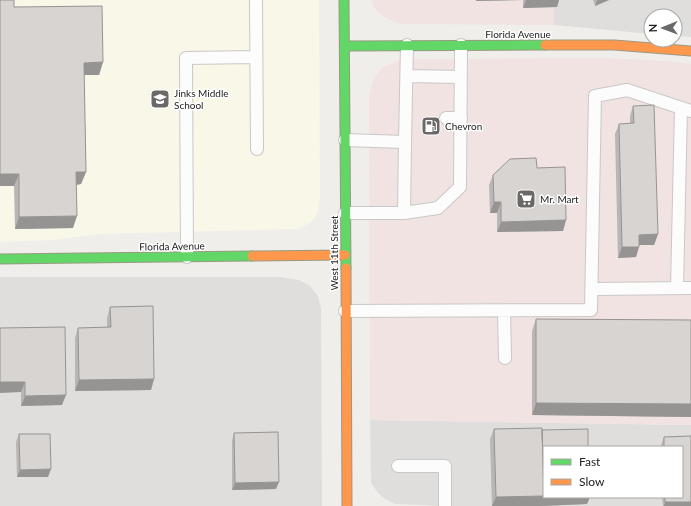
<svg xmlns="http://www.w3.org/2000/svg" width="691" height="506" font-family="Lato,sans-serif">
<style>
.residential{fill:#dfdedc;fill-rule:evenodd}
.commercial{fill:#f1e3e1}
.education{fill:#f8f7e8}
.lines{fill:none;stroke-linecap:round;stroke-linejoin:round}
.lane-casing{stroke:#c9c8c7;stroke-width:14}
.fast-casing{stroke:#999a82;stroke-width:11}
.slow-casing{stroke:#999a82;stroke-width:11}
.lane{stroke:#fdfcfc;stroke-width:12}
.fast{stroke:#63d668;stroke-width:9}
.slow{stroke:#ff974d;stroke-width:9}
.wall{fill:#b9b6b5}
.shaded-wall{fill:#969493}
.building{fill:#d7d4d2;stroke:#969493}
.labels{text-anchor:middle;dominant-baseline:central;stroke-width:3;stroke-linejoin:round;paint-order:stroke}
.street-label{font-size:10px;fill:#222;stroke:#fff}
.poi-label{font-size:10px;fill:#222;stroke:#fff;text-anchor:start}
</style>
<rect width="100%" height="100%" fill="#f0eeeb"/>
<!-- residential -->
<path class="residential" d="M554,0H691V37L675,36V16H651V34L554,25Z
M0,277H280L299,280L310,286L318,296L321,308L322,506H0Z
M370,420L691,425V506H442L395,504L385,499L379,494L371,483ZM544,447H682V497H544Z"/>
<!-- commercial -->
<path class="commercial" d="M371,0H554V25L403,24L396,23L384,17L375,9Z
M604,58L668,61L691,64V425L370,420L369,96L372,83L374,78L383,67L404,59Z"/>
<!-- education -->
<path class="education" d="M0,0H319L320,198L318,212L315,217L310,223L297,229L100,234L51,240L0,242Z"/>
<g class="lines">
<!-- lane casing -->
<g class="lane-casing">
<path id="lane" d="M256,0L257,149
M407,76L461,77
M446,118H461
M345,140L405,142L404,213H345
M405,142L407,45
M404,213L438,208L460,187L461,45
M187,257L186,58L256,57
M677,288L681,108
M592,289L691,288
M345,311L591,310L595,96L627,90L691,111
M504,311L505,358
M398,466H445V506"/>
</g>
<!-- fast casing -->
<g class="fast-casing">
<path id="fast" d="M344,0L346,268
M345,46L545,45
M0,259L252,256"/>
</g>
<!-- slow casing -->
<g class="slow-casing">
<path id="slow" d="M545,45H614L691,51
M252,256L345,255
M346,268L347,506"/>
</g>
<!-- lane -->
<use href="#lane" class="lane"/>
<!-- fast -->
<use href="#fast" class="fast"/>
<!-- slow -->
<use href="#slow" class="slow"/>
</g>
<!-- wall -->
<path class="wall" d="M0,0L14,7L103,62L99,75H84L86,172L81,184L77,185L73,228L15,229L14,186H0Z
M476,0H559L557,7L523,8V0L476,1Z
M593,0H609L595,6Z
M633,106L658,234L654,245H639L636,257L618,258L615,134L619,124H630V116Z
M537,168L566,220L563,231L497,232V213H490L489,185L493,175Z
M110,307L154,379L151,390L75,391V338L78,328L107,327V318Z
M536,319L691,320V417L532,415V331Z
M0,328L62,405L21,406V392Z
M494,429L542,430L590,497L587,504L540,506H492L490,439Z
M234,433L276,489L232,490V441Z
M19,434L48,477H17L16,442Z
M691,436V506H663L662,497H682V447H661V445L664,437Z"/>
<!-- shaded-wall -->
<path class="shaded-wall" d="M477,0H523L476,1Z
M526,0H559L557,7L523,8Z
M597,0H609L595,6Z
M103,62L99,75H79L84,63Z
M76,172H86L81,184L72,185Z
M0,174H19L14,186H0Z
M494,202H501L497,213H490Z
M77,216L73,228L15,229L19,217Z
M566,220L563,231L497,232L501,222Z
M658,234L654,245H635L639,235Z
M622,247H639L636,257L618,258Z
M154,379L151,390L75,391L79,380Z
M0,382H25L21,392L0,393Z
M66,395L62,405L21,406L25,396Z
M536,403L691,404V417L532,415Z
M51,469L48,477H17L20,470Z
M279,482L276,489L232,490L235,483Z
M544,496L590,497L587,504L540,506H492L496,497Z
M665,502H691V506H664Z"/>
<!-- building -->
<path class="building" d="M0,0H14V7L102,6L103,62L84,63L86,172H76L77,216L19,217V174H0Z
M654,105L658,234L639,235V247H622L619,124L634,123L633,106Z
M536,158L537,168L565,167L566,220L501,222V202H494L493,175L510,159Z
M153,306L154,379L79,380L78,328L111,327L110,307Z
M536,319L691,320V404L536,403Z
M65,327L66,395L25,396V382H0V328Z
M542,428L544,496L496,497L494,429Z
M588,429V447H544V491L542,430Z
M278,432L279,482L235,483L234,433Z
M19,434H50L51,469L20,470Z
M691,436V502H665V497H682V447H664V437Z
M544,496V497H583L543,498Z"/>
<!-- icons -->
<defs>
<g id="school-square" transform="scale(1)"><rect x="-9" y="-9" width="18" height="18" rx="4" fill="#6a6968" stroke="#fff"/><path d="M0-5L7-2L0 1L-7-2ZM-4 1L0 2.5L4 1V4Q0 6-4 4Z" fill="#fff"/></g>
<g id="fuel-square" transform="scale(1)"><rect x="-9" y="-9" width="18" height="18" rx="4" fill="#6a6968" stroke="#fff"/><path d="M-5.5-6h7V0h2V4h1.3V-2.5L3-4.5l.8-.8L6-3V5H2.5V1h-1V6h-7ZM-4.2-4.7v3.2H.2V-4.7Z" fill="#fff"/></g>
<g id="supermarket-square" transform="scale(1)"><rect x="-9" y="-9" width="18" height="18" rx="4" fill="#6a6968" stroke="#fff"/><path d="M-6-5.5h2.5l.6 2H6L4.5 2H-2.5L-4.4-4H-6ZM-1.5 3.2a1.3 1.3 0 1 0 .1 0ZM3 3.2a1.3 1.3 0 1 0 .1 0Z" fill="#fff"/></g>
</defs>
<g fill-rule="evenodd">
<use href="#school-square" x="160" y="99"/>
<use href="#fuel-square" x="431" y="126"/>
<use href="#supermarket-square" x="526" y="199"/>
</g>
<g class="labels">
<!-- street labels -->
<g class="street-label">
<text x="518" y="34">Florida Avenue</text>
<text transform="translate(172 246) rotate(-1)">Florida Avenue</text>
<text transform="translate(334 253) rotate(-90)">West 11th Street</text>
</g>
<!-- poi labels -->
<g class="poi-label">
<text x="174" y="93">Jinks Middle<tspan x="174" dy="12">School</tspan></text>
<text x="445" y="126">Chevron</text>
<text x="540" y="199">Mr. Mart</text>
</g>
</g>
<!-- legend -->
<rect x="543" y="446" width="140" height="52" fill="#ffffff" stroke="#a7a7a7"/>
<rect x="551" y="459" width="20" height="6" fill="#63d668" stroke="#a7a7a7"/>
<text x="579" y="466" font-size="12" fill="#222222">Fast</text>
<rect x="551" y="479" width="20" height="6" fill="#ff974d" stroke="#a7a7a7"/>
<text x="579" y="486" font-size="12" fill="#222222">Slow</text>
<!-- north arrow -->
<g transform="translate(663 28) rotate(269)"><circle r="19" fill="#ffffff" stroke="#a7a7a7"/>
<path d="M0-3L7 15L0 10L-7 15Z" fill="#6a6968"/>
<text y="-6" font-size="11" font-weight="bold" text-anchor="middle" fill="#222222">N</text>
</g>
</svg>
